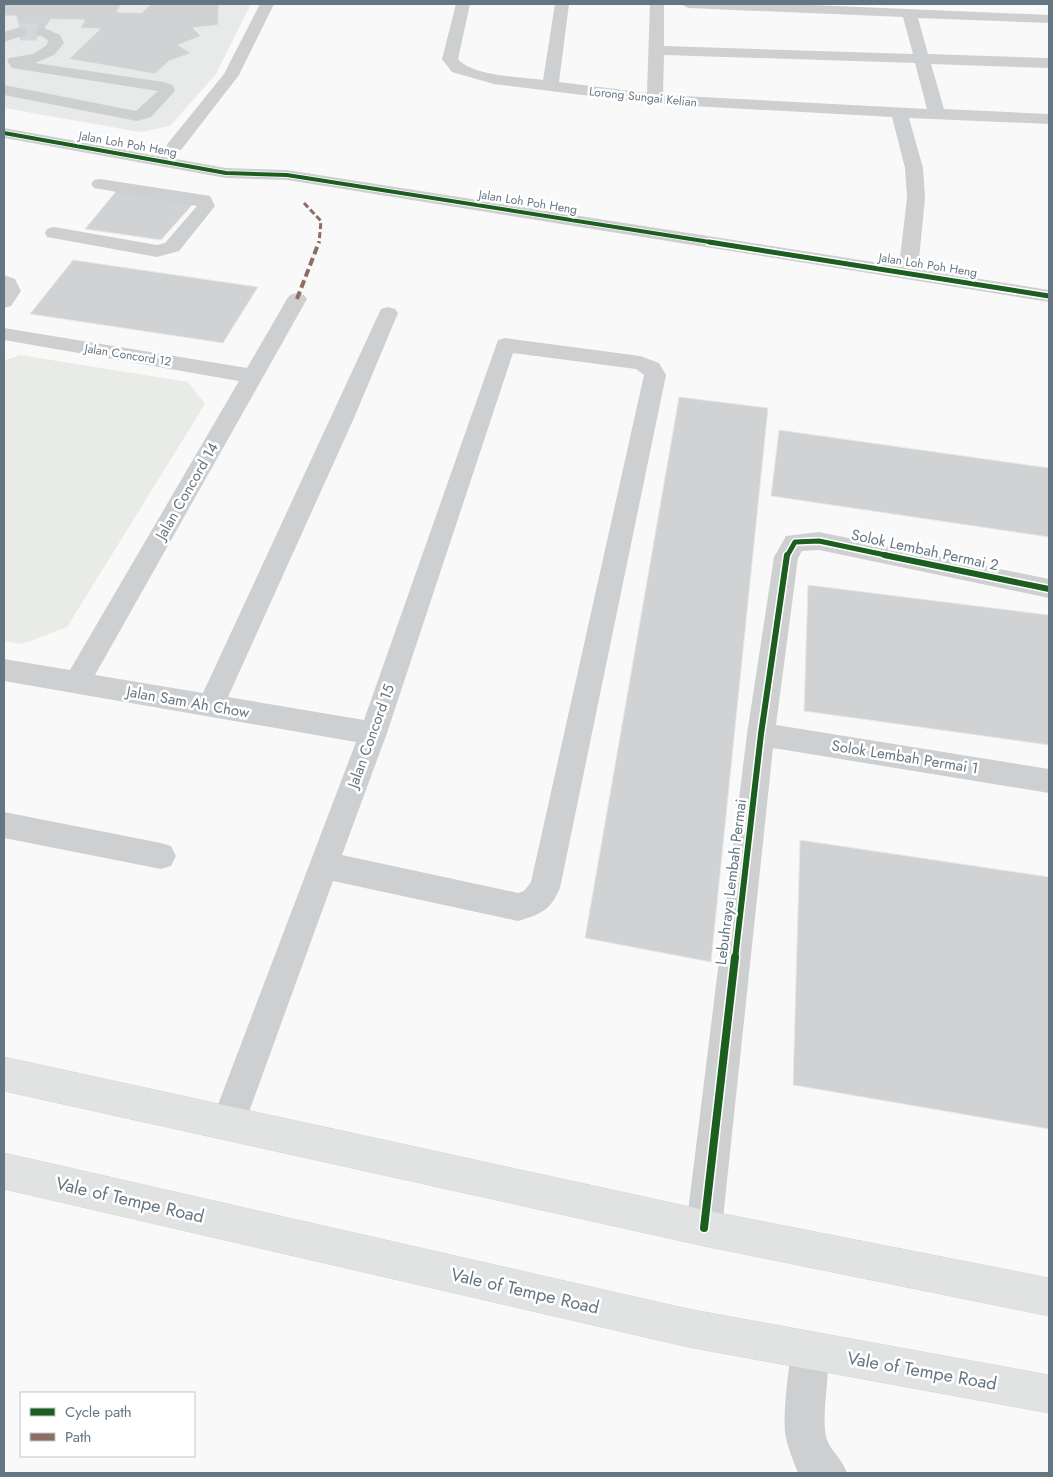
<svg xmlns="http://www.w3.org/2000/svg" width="1053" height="1477" font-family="Jost,sans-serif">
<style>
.built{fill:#e8e9e9}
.green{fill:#e8ebe6}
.building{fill:#d0d2d3;stroke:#e8e8e8}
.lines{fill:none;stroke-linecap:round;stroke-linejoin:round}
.minor-tunnel{stroke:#d4d8dc;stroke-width:17;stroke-dasharray:17 8;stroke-linecap:butt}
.major-casing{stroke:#d5d6d7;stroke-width:1}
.minor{fill:#cecfd0;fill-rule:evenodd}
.major{fill:#e1e2e2;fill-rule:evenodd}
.quiet-far1{stroke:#8d6e63;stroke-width:3;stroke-dasharray:6 3;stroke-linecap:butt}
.quiet{stroke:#8d6e63;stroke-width:4;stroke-dasharray:8 4;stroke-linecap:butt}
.cycleway-far3-casing{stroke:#fff;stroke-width:5.5}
.cycleway-far2-casing{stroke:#fff;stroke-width:8}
.cycleway-far1-casing{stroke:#fff;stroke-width:9}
.cycleway-casing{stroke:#fff;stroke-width:11}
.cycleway-far3{stroke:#1b5e20;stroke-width:4}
.cycleway-far2{stroke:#1b5e20;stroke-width:5}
.cycleway-far1{stroke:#1b5e20;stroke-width:6}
.cycleway{stroke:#1b5e20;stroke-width:8}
.labels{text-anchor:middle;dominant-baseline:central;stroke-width:5;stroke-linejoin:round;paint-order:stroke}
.far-street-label{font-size:12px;fill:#657683;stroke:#fff}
.street-label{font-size:15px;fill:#657683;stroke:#fff}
.near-street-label{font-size:18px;fill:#657683;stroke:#fff}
</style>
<rect width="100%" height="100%" fill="#f9f9f9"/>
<!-- built -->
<path class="built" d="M4,4H251L216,74L170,126L140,132L4,108Z"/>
<!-- green -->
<path class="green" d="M20,355L188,382L205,404L67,627L22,644L4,641V361Z"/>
<!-- building -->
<path class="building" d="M4,4H121L117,12L141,13L151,4H219L218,25L193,28L201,36L178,45L191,53L169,61L155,74L69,59L100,29L80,28L85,20L51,19L39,37H22L16,16H4Z
M118,189L193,204L161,240L85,229Z
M73,260L258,287L223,343L30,314Z
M679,397L768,408L711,962L585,938Z
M779,430L1049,468V537L771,496Z
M808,585L1049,615V745L804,711Z
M800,840L1049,877V1129L793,1085Z"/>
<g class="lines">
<!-- minor-tunnel -->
<path class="minor-tunnel" d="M20,32H42"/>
<!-- major casing -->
<g class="major-casing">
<path id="major" d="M4,1057L704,1210L1049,1278V1316L704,1246L4,1091Z
M4,1153L688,1309L1049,1375V1413L688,1347L4,1189Z"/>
</g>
<!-- minor -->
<path class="minor" d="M260,4H274L239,75L181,150H169L166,146L169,142L224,74Z
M456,4H470L458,59C472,76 520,77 543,80L555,4H569L559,82L647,93L650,4H664V46L913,54L903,17L688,8L681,4H789L1049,15V23L918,18L928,54L1049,58V68L931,64L944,109L1049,114V124L909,118L923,168L925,198L918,269L1049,290V302L287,180L226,178L4,138V128L226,168L287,170L899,266L907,198L905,168L892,117L655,104L494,84L452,72L442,59ZM664,55L915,63L927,109L663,95Z
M20,27L25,29L28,32L25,35L4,42V32Z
M42,27L60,35L64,43L54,55L35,63L163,82L173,85L175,91L151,117L137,121L4,95V85L136,111L158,91L12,68L7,61L9,58L33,54L47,45L48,40L34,32Z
M100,179L204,195L210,196L215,206L179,251L157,257L47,237L45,233L47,229L54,227L157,245L165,243L197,206L94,188L91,184L94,180Z
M4,275L15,279L21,291L11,306L4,308Z
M297,293L304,295L307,299L95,675L203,693L381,309L388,307L395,309L398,313L354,418L228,697L364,720L498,340L505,338L640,356L659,363L666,375L560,888C550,911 541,914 518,921L333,881L245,1123L240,1135L228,1140L216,1135L211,1123L356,742L4,681V659L70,670L239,381L4,340V328L247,368L287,299L290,295ZM513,353L636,369L644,375L531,882L524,891L518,893L342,855L387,733Z
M819,532L1049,579V598L819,550L802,551L798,558L776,725L1049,769V793L773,748L722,1228L717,1241L704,1246L691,1241L686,1228L747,734L774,557L786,536Z
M4,812L161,843L171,846L176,856L171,866L161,869L4,838Z
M809,1333L823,1338C834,1367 822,1400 825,1430C826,1449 841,1455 847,1473H798C793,1460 787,1446 785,1432C783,1413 789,1355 795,1338Z"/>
<!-- major -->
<use href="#major" class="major"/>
<!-- quiet-far1 -->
<path class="quiet-far1" d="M304,203L321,221L319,243"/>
<!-- quiet -->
<path class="quiet" d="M297,299L319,242"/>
<!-- cycleway-far3 casing -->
<g class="cycleway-far3-casing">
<path id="cycleway-far3" d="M4,133L226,173L287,175L716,243"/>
</g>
<!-- cycleway-far2 casing -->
<g class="cycleway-far2-casing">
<path id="cycleway-far2" d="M709,242L1049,296
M787,556L795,542L819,541L890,556"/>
</g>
<!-- cycleway-far1 casing -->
<g class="cycleway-far1-casing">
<path id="cycleway-far1" d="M884,555L1049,589
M735,959L761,734L787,555"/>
</g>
<!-- cycleway casing -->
<g class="cycleway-casing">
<path id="cycleway" d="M704,1228L735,957"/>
</g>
<!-- cycleway-far3 -->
<use href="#cycleway-far3" class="cycleway-far3"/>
<!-- cycleway-far2 -->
<use href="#cycleway-far2" class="cycleway-far2"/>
<!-- cycleway-far1 -->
<use href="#cycleway-far1" class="cycleway-far1"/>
<!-- cycleway -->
<use href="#cycleway" class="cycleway"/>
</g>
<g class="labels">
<!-- far-street labels -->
<g class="far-street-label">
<text transform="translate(643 97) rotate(6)">Lorong Sungai Kelian</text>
<text transform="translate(128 144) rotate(10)">Jalan Loh Poh Heng</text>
<text transform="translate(528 202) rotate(9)">Jalan Loh Poh Heng</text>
<text transform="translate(928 265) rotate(9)">Jalan Loh Poh Heng</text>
<text transform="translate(128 355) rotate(9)">Jalan Concord 12</text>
</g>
<!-- street labels -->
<g class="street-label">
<text transform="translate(187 491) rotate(-60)">Jalan Concord 14</text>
<text transform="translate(925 550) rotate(12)">Solok Lembah Permai 2</text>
<text transform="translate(188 702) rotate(10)">Jalan Sam Ah Chow</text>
<text transform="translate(371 736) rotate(-70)">Jalan Concord 15</text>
<text transform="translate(905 757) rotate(9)">Solok Lembah Permai 1</text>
<text transform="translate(731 882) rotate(-83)">Lebuhraya Lembah Permai</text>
</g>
<!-- near-street labels -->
<g class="near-street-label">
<text transform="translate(130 1200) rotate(13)">Vale of Tempe Road</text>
<text transform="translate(525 1291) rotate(13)">Vale of Tempe Road</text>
<text transform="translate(922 1371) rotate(10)">Vale of Tempe Road</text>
</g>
</g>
<!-- border -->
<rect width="1053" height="1477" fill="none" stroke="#657683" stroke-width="10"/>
<!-- legend -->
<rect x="20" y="1392" width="175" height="65" fill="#ffffff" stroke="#c1c8cd"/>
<rect x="30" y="1408" width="25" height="8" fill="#1b5e20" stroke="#c1c8cd"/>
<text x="65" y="1417" font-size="15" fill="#657683">Cycle path</text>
<rect x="30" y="1433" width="25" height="8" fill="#8d6e63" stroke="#c1c8cd"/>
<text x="65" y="1442" font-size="15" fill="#657683">Path</text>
</svg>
